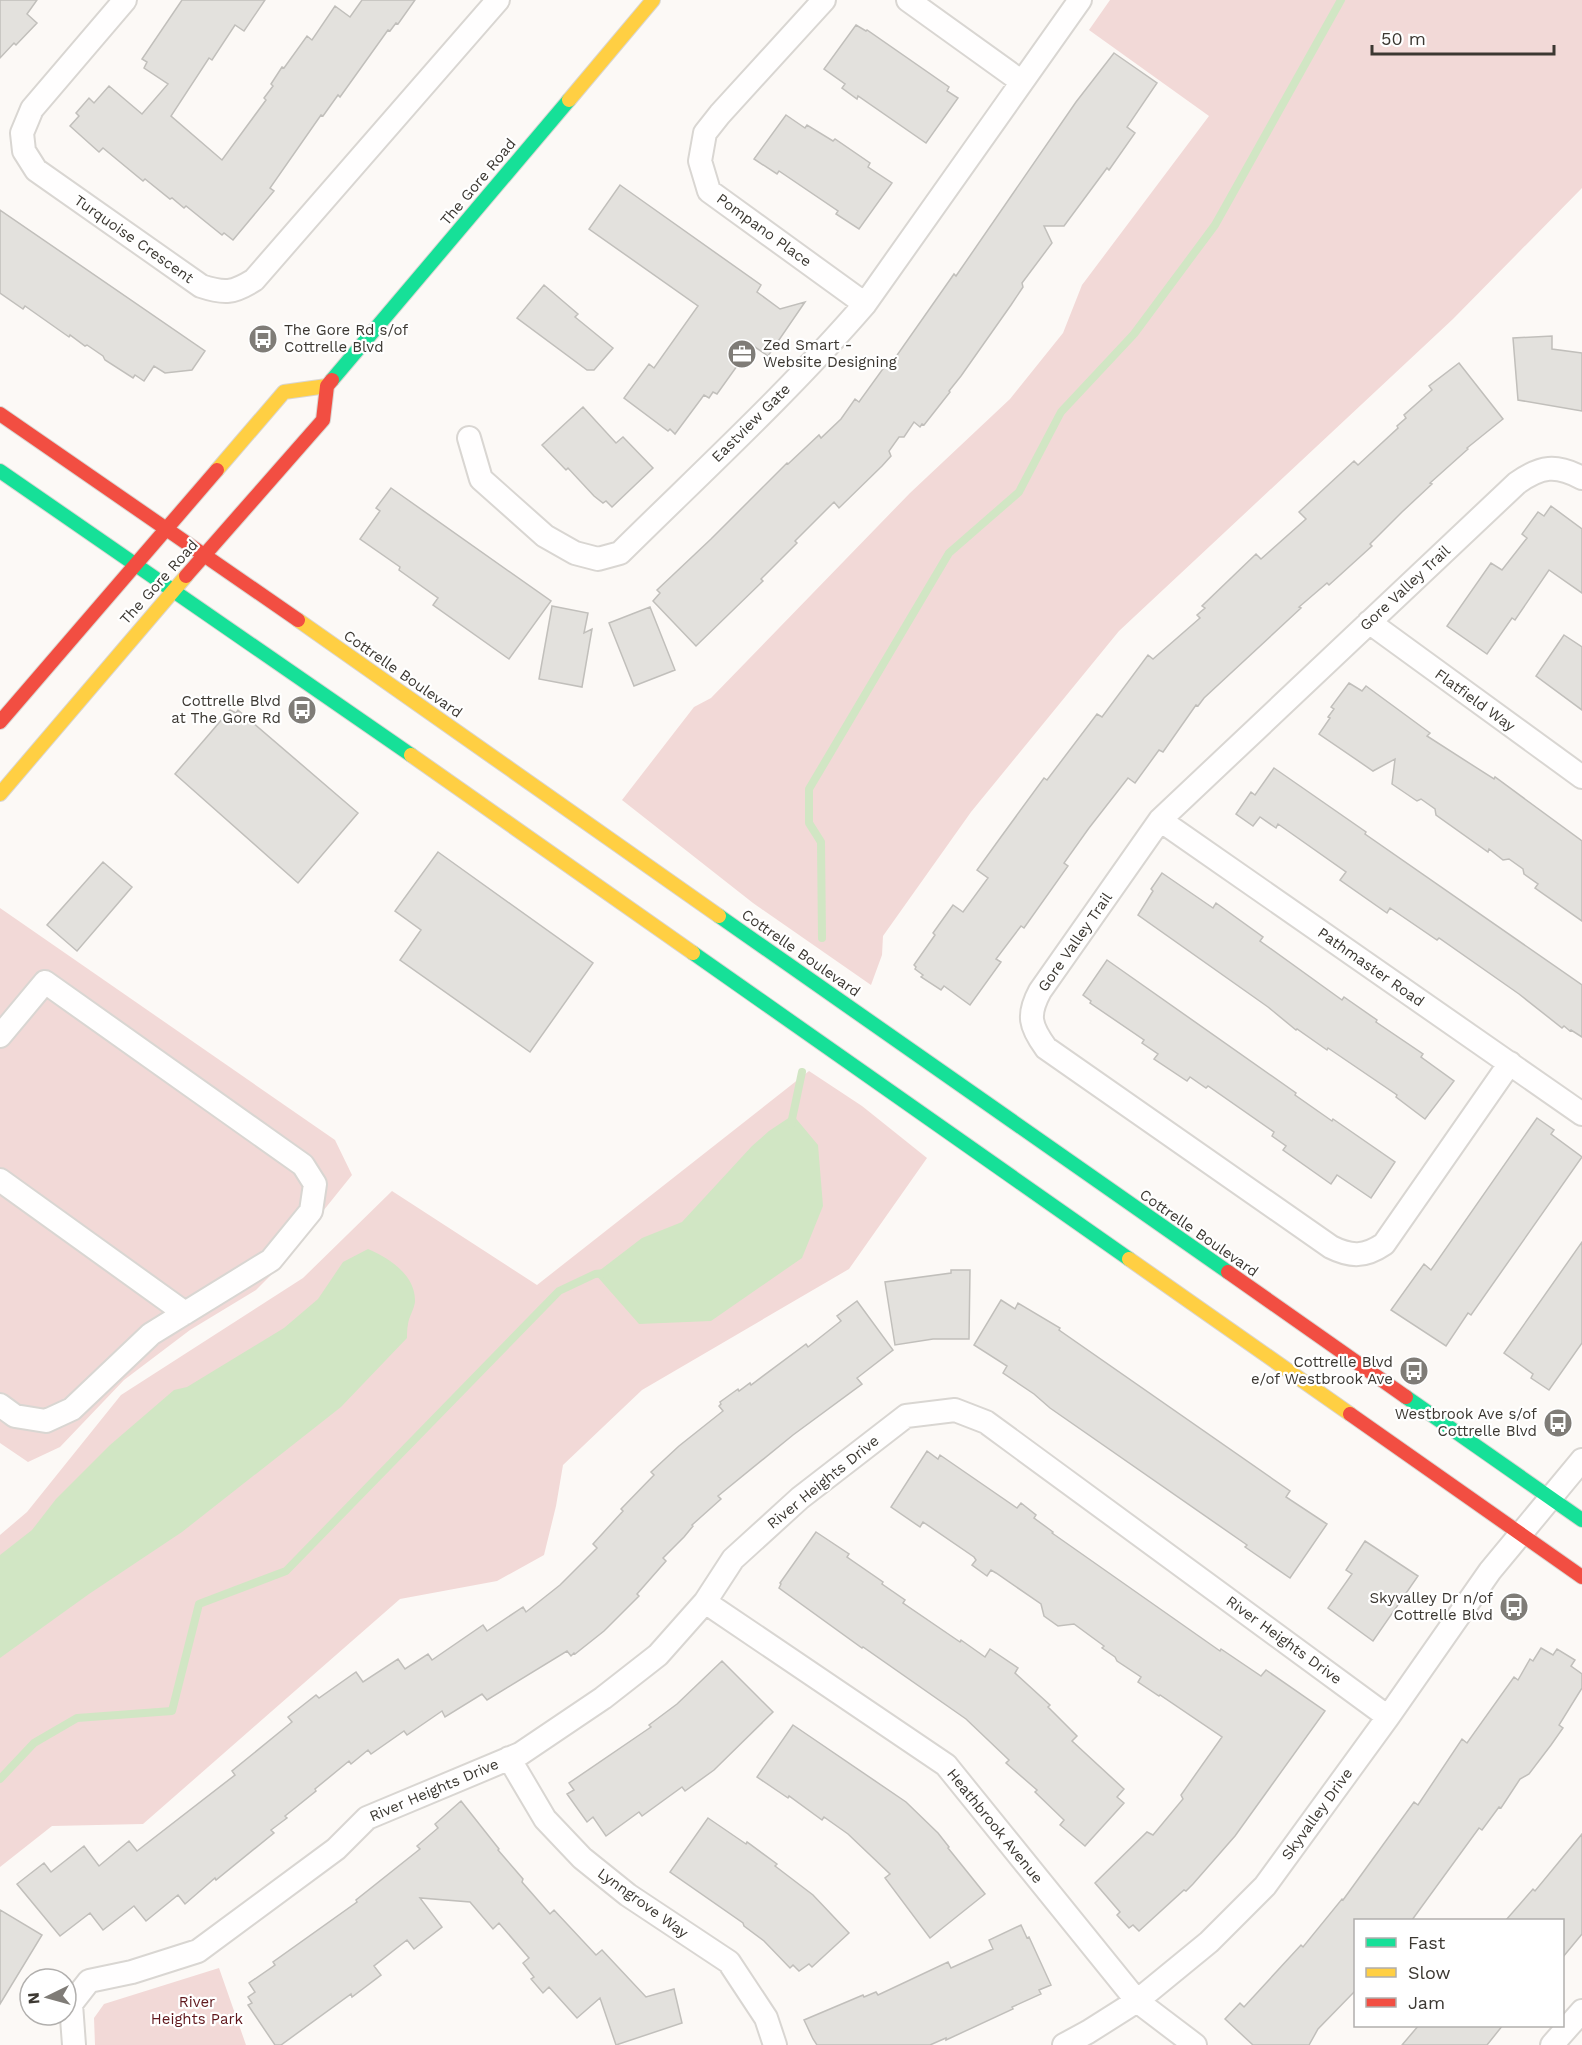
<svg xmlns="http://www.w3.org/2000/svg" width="1582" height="2045" font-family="'Work Sans',sans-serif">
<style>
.green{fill:#f2d9d7}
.water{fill:#d1e6c4}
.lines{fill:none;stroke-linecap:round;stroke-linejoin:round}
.stream{stroke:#d1e6c4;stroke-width:8}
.building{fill:#e3e1dd;stroke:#c1bfbb;stroke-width:1.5}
.street-casing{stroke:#d9d6d2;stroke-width:26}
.fast-casing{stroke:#d9d6d2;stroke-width:16}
.slow-casing{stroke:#d9d6d2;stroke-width:16}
.jam-casing{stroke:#d9d6d2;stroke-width:16}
.street{stroke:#fffefe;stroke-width:22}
.fast{stroke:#16e098;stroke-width:14}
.slow{stroke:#ffcf43;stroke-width:14}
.jam{stroke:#f24e42;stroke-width:14}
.labels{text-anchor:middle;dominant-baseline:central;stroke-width:4.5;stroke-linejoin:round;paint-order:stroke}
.street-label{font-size:15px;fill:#3c3832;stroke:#fff}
.poi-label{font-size:15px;fill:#3c3832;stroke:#fff;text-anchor:end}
.park-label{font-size:15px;fill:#60181d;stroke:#fff}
</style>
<rect width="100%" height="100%" fill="#fcf9f6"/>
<!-- green -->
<path class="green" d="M1110,0H1582V188L1453,319L1119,631L971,812L883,936L882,955L871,985L753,903L622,800L694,707L711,698L910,493L1010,399L1063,333L1082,285L1209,116L1089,30Z
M0,908L335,1140L352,1175L274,1272L256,1290L190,1330L124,1380L60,1447L28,1462L0,1443Z
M809,1071L862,1106L927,1158L849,1269L642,1390L563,1465L556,1506L544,1555L497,1581L400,1599L143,1824L52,1826L0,1867V1535L27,1512L121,1395L303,1278L392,1191L537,1285Z
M219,1968L246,2045H95L94,2018L104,2004Z"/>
<!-- water -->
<path class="water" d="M793,1115L818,1145L823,1206L802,1258L711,1321L639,1324L595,1274L642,1238L682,1222L752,1146L769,1131Z
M368,1249C389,1258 416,1275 415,1302C414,1309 409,1317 408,1324C407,1329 407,1334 407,1338L341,1407L182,1532L89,1594L0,1658V1555L32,1530L56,1499L110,1445L174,1390L187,1387L284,1328L318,1299L343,1262Z"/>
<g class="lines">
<!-- stream -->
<path class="stream" d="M822,938L821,842L809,823V789L949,553L1019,492L1061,412L1134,334L1215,225L1341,0
M791,1124L802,1072
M0,1779L34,1743L77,1718L172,1711L199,1604L286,1571L559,1291L595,1274L605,1273"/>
</g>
<!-- building -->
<path class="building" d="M0,0H37L27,14L37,23L16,45L14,43L0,58Z
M182,0H265L244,31L235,25L212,60L209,58L171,116L222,160L266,100L264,98L273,86L271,84L282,67L284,68L307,36L312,40L335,6L350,17L362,0H415L398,24L396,23L390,31L388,30L340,97L338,95L323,116L321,115L270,188L274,191L233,240L224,233L222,235L186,206L184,208L172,198L170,199L145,179L143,181L103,148L99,152L70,126L79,116L76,113L89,98L94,103L109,86L142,114L168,84L144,68L147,62L142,59Z
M856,25L866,31L867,30L949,87L947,91L958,98L926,143L858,96L857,99L842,88L845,84L824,69Z
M1114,53L1157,83L1127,127L1135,133L1109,170L1107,168L1064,226H1044L1052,243L1022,283L1023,287L1011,305L961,376L949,391L950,392L924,425L922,424L920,427L914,422L904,437H899L889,451L891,456L882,466L839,508L834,502L795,541L797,543L761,579L763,581L696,646L653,601L660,593L657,590L711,539L787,463L788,464L819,435L821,438L841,419L855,399L859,402L890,359L893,361L954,274L956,276L1076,102Z
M786,115L805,128L807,125L833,141L835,139L870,163L868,167L892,183L859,229L836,214L838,211L779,171L777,174L754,159Z
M620,185L761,285L757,292L780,309L805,302L768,356L752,345L717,394L713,392L709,398L704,395L675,434L670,429L668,431L624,398L649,364L654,368L698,306L589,229Z
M0,210L205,351L192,370L165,373L154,366L144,381L135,375L133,378L105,360L103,356L87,345L85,346L70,335L69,337L25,306L23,309L0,293Z
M544,285L578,314L575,317L613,348L594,370H587L517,318Z
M1552,336V349L1582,353V411L1518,400L1513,338Z
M1459,363L1503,419L1467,448L1468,449L1430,483L1432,484L1402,512L1370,544L1372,546L1329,585L1327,583L1299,607L1301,608L1204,698L1198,706L1196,705L1163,752L1159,750L1135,783L1128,778L1089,828L1064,863L1068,866L1024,928L1021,926L996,959L1001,962L970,1005L944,986L941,990L921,977L923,975L915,969L916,967L914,965L935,935L933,933L953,905L963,912L988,878L977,870L998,841L1044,778L1047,780L1097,714L1102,717L1148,655L1153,659L1200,618L1197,615L1205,608L1202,606L1256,554L1261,559L1306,519L1299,512L1354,461L1358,465L1398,428L1397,426L1406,418L1404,415L1432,390L1429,386Z
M583,407L616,443L623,437L653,468L612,507L606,501L603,503L594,496L568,468L566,470L542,445Z
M391,488L551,601L509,659L433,605L438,598L399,570L400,567L360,539L380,511L376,508Z
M1551,506L1582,529V593L1549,570L1515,620L1512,618L1487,654L1447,626L1491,563L1502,570L1527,538L1522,534L1538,512L1544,516Z
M552,606L588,613L584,633L592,629L582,687L539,679Z
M650,607L675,670L634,686L609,623Z
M1564,635L1582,647V710L1536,676Z
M1349,683L1362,691L1366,686L1430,733L1427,736L1494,779L1495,777L1582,841V921L1535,888L1538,884L1524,874L1523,869L1509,859L1503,860L1489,849L1488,852L1436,815L1435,809L1421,799L1417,801L1392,784L1395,759L1373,771L1319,734L1330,718L1328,717L1334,709L1331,707Z
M230,710L236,713L238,710L358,813L298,883L175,774Z
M1274,768L1366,832L1365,834L1582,985V1037L1571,1030L1570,1031L1564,1026L1562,1028L1519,994L1439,938L1437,940L1390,908L1387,913L1340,880L1346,872L1278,824L1276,828L1260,817L1253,826L1236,814L1251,792L1255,795Z
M438,852L593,963L530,1052L400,960L421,930L395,911Z
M103,862L132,887L77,951L47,925Z
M1162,873L1213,908L1216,903L1263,937L1260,941L1342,1000L1344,997L1377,1020L1376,1022L1423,1054L1421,1057L1454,1081L1425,1119L1396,1097L1397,1095L1328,1048L1327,1050L1297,1029L1296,1030L1268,1007L1138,915L1153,891L1151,889Z
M1107,960L1296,1093L1295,1095L1332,1121L1333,1119L1395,1162L1371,1198L1337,1175L1331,1184L1283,1150L1286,1146L1272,1136L1274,1132L1208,1086L1206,1088L1190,1077L1187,1081L1154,1059L1158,1054L1142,1043L1144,1040L1090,1003L1091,1001L1083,995Z
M1537,1118L1554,1130L1551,1134L1582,1157L1471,1315L1468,1313L1446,1346L1391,1310L1424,1264L1431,1270Z
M1582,1242V1343L1549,1390L1531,1378L1533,1374L1504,1353Z
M951,1270H970L969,1339H933L895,1345L885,1282L951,1273Z
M1001,1300L1015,1309L1018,1303L1060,1328L1059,1330L1290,1491L1286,1497L1327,1524L1290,1578L1245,1547L1247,1545L1050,1408L1034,1394L1003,1373L1007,1366L974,1345Z
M857,1301L893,1350L857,1378L862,1384L793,1435L718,1496L721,1499L692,1525L693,1526L684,1537L663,1558L666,1561L637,1594L639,1596L604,1631L575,1654L574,1653L571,1656L567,1651L487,1700L482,1694L445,1717L442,1711L407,1735L404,1731L371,1754L368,1750L351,1764L349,1761L315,1789L316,1791L285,1816L287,1818L271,1830L274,1833L216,1880L215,1878L185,1904L178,1895L146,1921L134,1906L103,1930L90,1913L60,1936L17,1884L44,1863L51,1872L84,1846L99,1866L129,1841L137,1851L235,1775L232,1771L292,1722L288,1717L316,1695L319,1698L356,1672L363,1682L398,1659L405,1669L428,1654L432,1660L483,1625L487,1631L523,1607L526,1612L560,1585L597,1548L593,1544L623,1511L621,1509L654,1475L651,1472L679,1446L723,1411L719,1406L721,1404L720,1402L738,1389L739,1391L750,1383L751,1385L806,1344L808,1347L841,1321L837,1316Z
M927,1451L938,1459L940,1455L1017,1508L1021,1503L1036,1515L1034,1518L1053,1532L1052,1533L1220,1651L1221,1649L1261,1676L1266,1670L1325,1711L1235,1836L1193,1884L1186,1891L1184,1890L1139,1931L1133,1925L1129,1928L1117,1915L1120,1912L1095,1883L1147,1832L1153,1835L1183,1799L1181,1795L1222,1737L1160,1695L1159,1696L1138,1682L1141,1677L1117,1661L1115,1657L1102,1648L1104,1646L1074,1624L1058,1626L1044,1616L1041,1604L996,1573L991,1570L987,1576L972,1565L976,1560L974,1557L923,1522L920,1527L891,1507Z
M816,1532L849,1554L847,1557L883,1582L882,1584L905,1600L903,1603L960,1642L961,1640L985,1657L990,1649L1018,1668L1015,1673L1050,1705L1048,1707L1077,1736L1072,1741L1124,1789L1117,1797L1124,1803L1085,1846L1060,1825L1064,1820L1035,1792L1037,1790L1006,1763L1009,1760L966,1719L863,1647L862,1648L779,1588L781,1584L780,1583Z
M1365,1541L1418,1576L1373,1641L1328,1608L1352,1574L1346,1570Z
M1541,1648L1553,1655L1557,1649L1575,1660L1571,1666L1582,1674V1688L1559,1725L1563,1728L1551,1745L1529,1774L1520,1779L1501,1808L1499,1807L1482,1830L1479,1828L1412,1920H1356V1990L1318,2029L1309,2045H1253L1225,2019L1240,2003L1244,2007L1301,1945L1303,1947L1342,1899L1343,1900L1414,1802L1418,1805L1462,1739L1467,1743L1514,1677L1518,1680L1530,1659L1533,1661Z
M722,1661L773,1712L714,1770L685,1791L682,1787L642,1816L639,1812L606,1836L593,1817L587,1822L567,1794L574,1790L569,1783L651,1727L649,1725L677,1704Z
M793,1725L906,1802L938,1833L949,1847L948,1848L985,1894L930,1938L885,1878L890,1874L848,1834L824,1817L822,1820L789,1796L788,1798L757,1777Z
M461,1801L499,1849L498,1850L523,1879L522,1882L550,1914L554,1910L596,1955L602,1950L646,1997L674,1989L682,2023L616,2045L600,1998L577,2018L549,1987L543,1993L531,1979L534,1977L523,1963L529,1958L499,1923L493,1929L470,1902L420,1898L442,1927L414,1949L407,1940L374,1966L381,1975L352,1997L351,1994L281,2045H275L248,2005L252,2003L248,1997L255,1992L249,1983L275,1965L273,1962L357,1902L356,1900L420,1849L417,1846L438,1828L435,1824Z
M708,1818L746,1844L747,1842L777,1864L775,1866L813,1895L849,1933L812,1967L809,1964L799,1971L793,1965L790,1968L764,1941L744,1926L743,1923L670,1872Z
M1582,1834V1934L1563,1957V1920H1506L1533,1889L1535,1891Z
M0,1910L42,1935L0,2004Z
M1021,1925L1027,1938L1029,1937L1051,1985L1039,1990L1041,1994L1012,2007L1013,2009L946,2040V2038L930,2045H817L813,2039L804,2020L863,1995L864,1997L876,1992L878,1995L948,1962L951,1968L993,1949L989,1940Z
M1419,2025H1503L1487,2045H1402Z"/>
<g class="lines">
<!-- street casing -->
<g class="street-casing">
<path id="street" d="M125,0L32,109L22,133L24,151L36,170L201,286C225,294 233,293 254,280L498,0
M824,0L720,114L705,133L700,161L709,191L865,304
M908,0L1022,82
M469,438L481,479L545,536L575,553L598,559L620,553C703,471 789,392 865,304L1080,0
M1369,622L1582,777
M1160,820L1582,1114
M0,1036L45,982L303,1165L315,1184L311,1211L271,1260L151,1334L72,1409L46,1421L15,1416L0,1405
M1510,1063L1384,1244C1365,1257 1351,1257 1331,1247L1046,1048C1030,1026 1027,1015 1040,991L1160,820L1517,483C1541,466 1556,464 1582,478
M0,1180L185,1313
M705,1602L946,1765L1137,2001L1195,2045
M509,1758L545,1819L582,1858L628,1895L729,1962L766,2018L775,2045
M74,2045L71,2004L89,1981L132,1972L198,1951L336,1849L367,1818L520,1754L603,1698L658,1655L705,1602L733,1559L800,1498L906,1416L955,1410L986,1422L1388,1717
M1064,2045L1088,2032L1137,2001L1209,1942L1265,1886L1388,1717L1490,1571L1582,1460
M1552,2045L1582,2011"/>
</g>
<!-- fast casing -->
<g class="fast-casing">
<path id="fast" d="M332,380L569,100
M0,471L411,755
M719,916L1228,1272
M693,953L1129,1259
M1406,1397L1582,1520"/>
</g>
<!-- slow casing -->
<g class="slow-casing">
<path id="slow" d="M569,100L653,0
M217,470L284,392L327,386
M298,620L719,916
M411,755L693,953
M0,794L186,576
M1129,1259L1350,1414"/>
</g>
<!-- jam casing -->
<g class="jam-casing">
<path id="jam" d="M0,414L298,620
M186,576L323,420L327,386L332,380
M0,722L217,470
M1228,1272L1406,1397
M1350,1414L1582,1577"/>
</g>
<!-- street -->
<use href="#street" class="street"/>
<!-- fast -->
<use href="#fast" class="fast"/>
<!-- slow -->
<use href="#slow" class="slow"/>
<!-- jam -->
<use href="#jam" class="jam"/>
</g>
<!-- icons -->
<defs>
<g id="bus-disc" transform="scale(1.5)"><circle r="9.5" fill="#7f7c77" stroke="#fff"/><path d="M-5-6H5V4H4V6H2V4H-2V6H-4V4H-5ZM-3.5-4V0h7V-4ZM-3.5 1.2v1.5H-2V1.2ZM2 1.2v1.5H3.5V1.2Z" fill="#fff"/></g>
<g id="office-disc" transform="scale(1.5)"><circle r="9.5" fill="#7f7c77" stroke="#fff"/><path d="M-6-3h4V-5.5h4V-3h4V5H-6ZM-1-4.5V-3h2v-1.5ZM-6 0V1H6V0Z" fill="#fff"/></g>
</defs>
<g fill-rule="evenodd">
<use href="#bus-disc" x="263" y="339"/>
<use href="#office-disc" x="742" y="354"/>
<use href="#bus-disc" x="302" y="710"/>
<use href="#bus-disc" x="1414" y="1371"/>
<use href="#bus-disc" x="1558" y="1423"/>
<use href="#bus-disc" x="1514" y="1607"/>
</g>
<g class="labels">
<!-- street labels -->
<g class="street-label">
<text transform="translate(478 182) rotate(-50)">The Gore Road</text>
<text transform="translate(764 230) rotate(36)">Pompano Place</text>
<text transform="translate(134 239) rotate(35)">Turquoise Crescent</text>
<text transform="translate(751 423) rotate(-45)">Eastview Gate</text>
<text transform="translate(159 582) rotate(-48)">The Gore Road</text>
<text transform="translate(1405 588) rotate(-43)">Gore Valley Trail</text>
<text transform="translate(403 674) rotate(35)">Cottrelle Boulevard</text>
<text transform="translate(1475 700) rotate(36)">Flatfield Way</text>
<text transform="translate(1075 942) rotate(-55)">Gore Valley Trail</text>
<text transform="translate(801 953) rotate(35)">Cottrelle Boulevard</text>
<text transform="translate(1371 967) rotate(35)">Pathmaster Road</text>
<text transform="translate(1199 1233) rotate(35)">Cottrelle Boulevard</text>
<text transform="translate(823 1482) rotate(-39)">River Heights Drive</text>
<text transform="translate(1284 1640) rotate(36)">River Heights Drive</text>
<text transform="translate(434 1790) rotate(-23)">River Heights Drive</text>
<text transform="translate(1317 1814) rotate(-54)">Skyvalley Drive</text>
<text transform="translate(995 1826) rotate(51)">Heathbrook Avenue</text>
<text transform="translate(643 1903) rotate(36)">Lynngrove Way</text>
</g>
<!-- poi labels -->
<g class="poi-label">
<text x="284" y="330" text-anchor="start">The Gore Rd s/of<tspan x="284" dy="17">Cottrelle Blvd</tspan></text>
<text x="763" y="345" text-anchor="start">Zed Smart -<tspan x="763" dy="17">Website Designing</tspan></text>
<text x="281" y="701">Cottrelle Blvd<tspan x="281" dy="17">at The Gore Rd</tspan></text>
<text x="1393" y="1362">Cottrelle Blvd<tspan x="1393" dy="17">e/of Westbrook Ave</tspan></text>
<text x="1537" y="1414">Westbrook Ave s/of<tspan x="1537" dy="17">Cottrelle Blvd</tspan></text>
<text x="1493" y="1598">Skyvalley Dr n/of<tspan x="1493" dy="17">Cottrelle Blvd</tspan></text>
</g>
<!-- park labels -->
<g class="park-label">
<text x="197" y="2002">River<tspan x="197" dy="17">Heights Park</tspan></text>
</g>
</g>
<!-- legend -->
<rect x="1354" y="1919" width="210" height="108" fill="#ffffff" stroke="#b1afad" stroke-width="1.5"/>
<rect x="1366" y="1938" width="30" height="9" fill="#16e098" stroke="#b1afad" stroke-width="1.5"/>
<text x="1408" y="1949" font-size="18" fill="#3c3832">Fast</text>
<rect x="1366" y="1968" width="30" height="9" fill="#ffcf43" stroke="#b1afad" stroke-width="1.5"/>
<text x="1408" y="1979" font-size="18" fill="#3c3832">Slow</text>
<rect x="1366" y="1998" width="30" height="9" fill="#f24e42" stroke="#b1afad" stroke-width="1.5"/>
<text x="1408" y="2009" font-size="18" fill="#3c3832">Jam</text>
<!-- north arrow -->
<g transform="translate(48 1997) rotate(265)"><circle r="28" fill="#ffffff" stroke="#b1afad" stroke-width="1.5"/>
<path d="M0-4.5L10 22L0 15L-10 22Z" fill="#7f7c77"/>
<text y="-9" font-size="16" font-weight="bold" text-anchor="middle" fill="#3c3832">N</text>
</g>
<!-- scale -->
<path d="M1372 45v9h182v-9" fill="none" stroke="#3c3832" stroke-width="3"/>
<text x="1381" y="45" font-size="18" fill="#3c3832" stroke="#ffffff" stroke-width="4.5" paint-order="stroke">50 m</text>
</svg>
